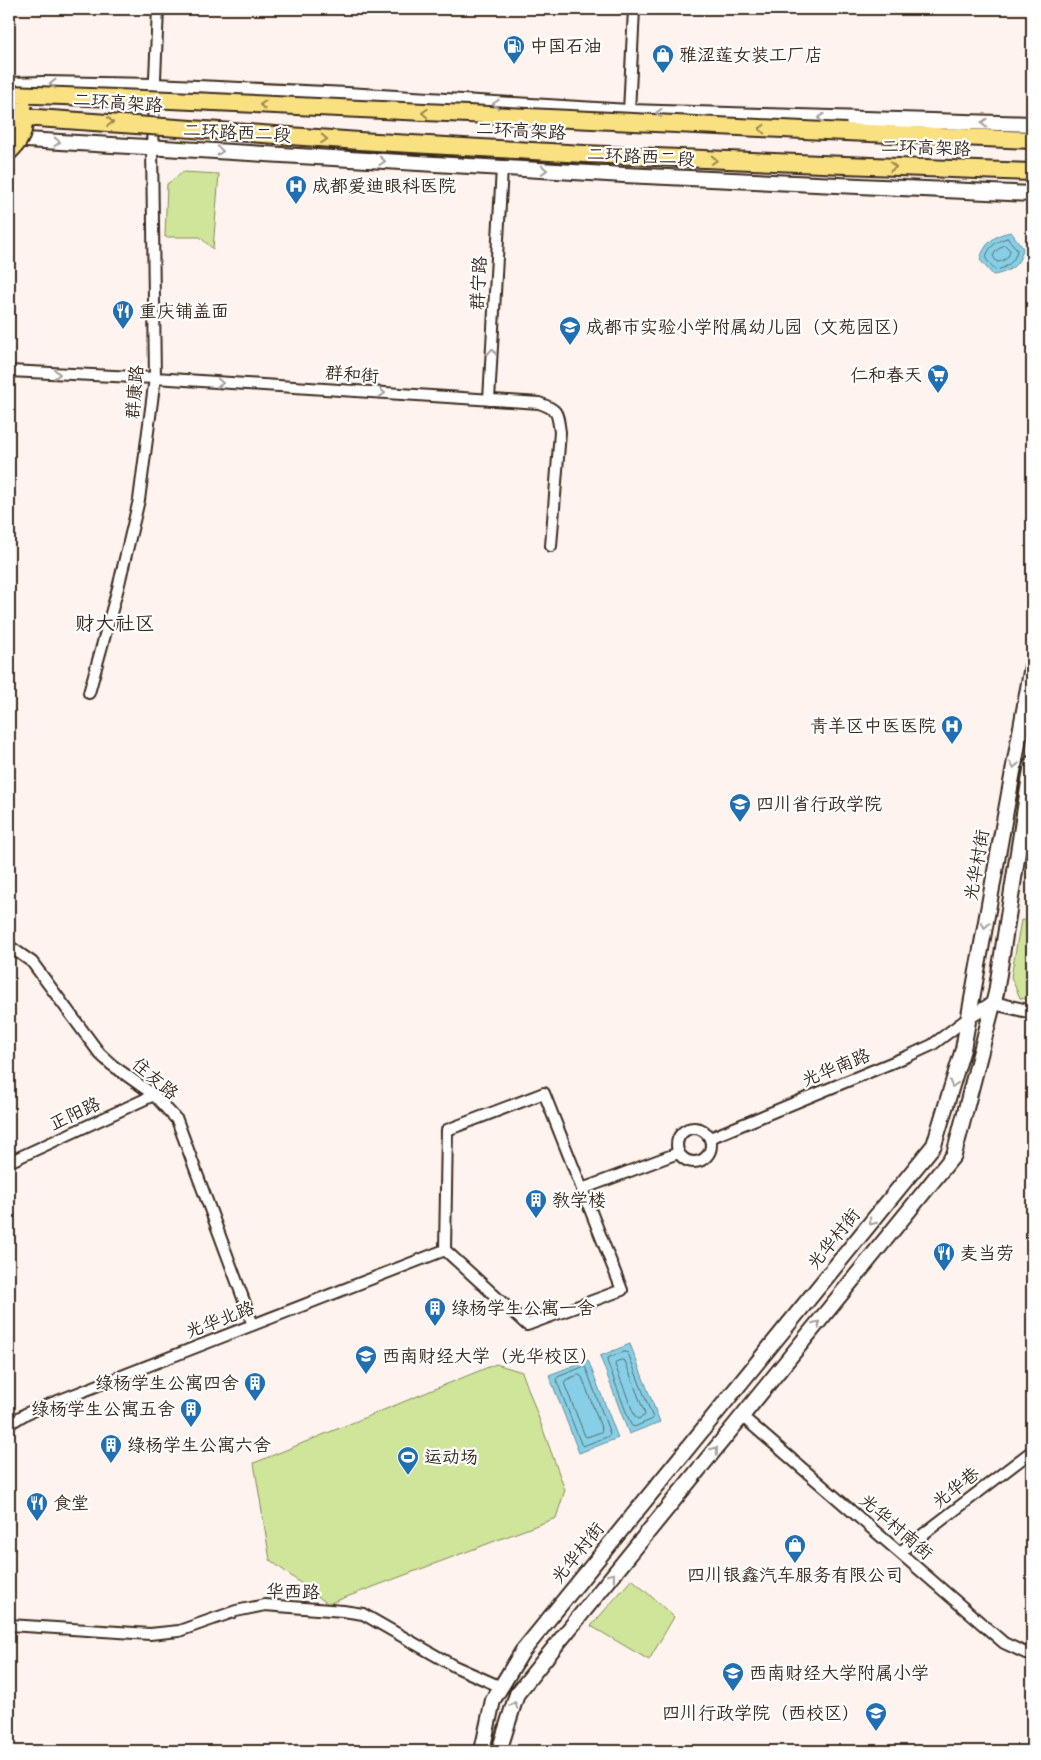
<svg xmlns="http://www.w3.org/2000/svg" width="1041" height="1760" font-family="'Comic Neue','LXGW WenKai TC',sans-serif">
<style>
.green{fill:#cfe59a;stroke:#85885c}
.water{fill:#86cfe6;stroke:#688d96}
.lines{fill:none;stroke-linecap:round;stroke-linejoin:round}
.shore{stroke:#596c6e;stroke-width:1}
.minor-casing{stroke:#3b2a1e;stroke-width:14}
.tertiary-casing{stroke:#3b2a1e;stroke-width:16}
.secondary-casing{stroke:#3b2a1e;stroke-width:18}
.trunk-casing{stroke:#3b2a1e;stroke-width:20}
.minor{stroke:#fff;stroke-width:10}
.tertiary{stroke:#fff;stroke-width:12}
.secondary{stroke:#fff;stroke-width:14}
.trunk{stroke:#f9e181;stroke-width:16}
.trunk-bridge-casing{stroke:#3b2a1e;stroke-width:20;stroke-linecap:butt}
.trunk-bridge{stroke:#f9e181;stroke-width:16}
.oneway{stroke:#a79f9a}
.oneway2{stroke:#9a8650}
.labels{text-anchor:middle;dominant-baseline:central;stroke-width:4.5;stroke-linejoin:round;paint-order:stroke}
.poi-label{font-size:18px;fill:#3b2a1e;stroke:#fff;text-anchor:start}
.street-label{font-size:18px;fill:#3b2a1e;stroke:#fff}
.quarter-label{font-size:20px;fill:#3b2a1e;stroke:#fff}
</style>
<rect width="100%" height="100%" fill="#fef3ee"/>
<filter id="ink" filterUnits="userSpaceOnUse"><feTurbulence type="fractalNoise" baseFrequency=".02" numOctaves="2"/><feDisplacementMap in="SourceGraphic" scale="10" xChannelSelector="R" yChannelSelector="G"/><feConvolveMatrix kernelMatrix="1 2 1 2 8 2 1 2 1" color-interpolation-filters="sRGB"/></filter>
<g filter="url(#ink)">
<!-- green -->
<path class="green" d="M183,172L219,174L213,249L200,237H165L167,184Z
M1021,920L1032,921V1000L1020,998L1011,977Z
M496,1364L522,1372L565,1490L556,1518L328,1604L270,1560L254,1463Z
M632,1579L674,1617L649,1660L591,1626Z"/>
<!-- water -->
<path class="water" d="M1011,232L1023,248C1021,265 1008,273 993,275L980,260C983,245 995,234 1011,232Z
M630,1344L660,1422L629,1434L600,1356Z
M588,1360L618,1438L579,1453L549,1375Z"/>
<g class="lines">
<!-- shore -->
<path class="shore" d="M1007,238L1017,249C1016,261 1006,269 995,270L986,259C987,248 996,241 1007,238Z
M1005,245L1010,250C1010,257 1003,262 997,262L993,256L996,251Z
M625,1352L628,1353L653,1418L651,1420L634,1427L631,1425L607,1361L608,1358Z
M622,1360L625,1361L645,1414L644,1416L638,1419L635,1417L615,1365L616,1362Z
M583,1367L586,1368L610,1434L609,1436L583,1446L581,1444L556,1379L558,1377Z
M579,1375L582,1377L602,1430L601,1432L587,1437L585,1436L564,1383L566,1380Z"/>
<!-- minor casing -->
<g class="minor-casing">
<path id="minor" d="M629,112L634,9
M9,371L155,378L539,403C559,410 557,413 560,432L551,546
M489,400L502,168
M89,693L118,588L139,500L155,378L152,147L158,9
M9,946L32,962L100,1054L112,1065L154,1095L177,1120L253,1325
M544,1093L622,1290L527,1325L445,1250L447,1130Z
M677 1145a17 17 0 1 1 34 0a17 17 0 1 1-34 0Z
M710,1138L908,1056L932,1045L968,1018
M9,1162L154,1095
M582,1189L678,1153
M743,1417L1004,1643L1032,1656
M9,1424L27,1413L445,1250
M900,1552L1032,1451
M9,1625L150,1634L179,1631L236,1611L265,1605L343,1611L363,1614L454,1666L501,1687"/>
</g>
<!-- tertiary casing -->
<g class="tertiary-casing">
<path id="tertiary" d="M968,1018L993,1003L1032,1012"/>
</g>
<!-- secondary casing -->
<g class="secondary-casing">
<path id="secondary" d="M9,85L44,84L154,86L347,95L629,112L1032,124
M9,139L624,175L1032,194
M482,1751L493,1700L522,1652L934,1145L963,1049L1032,666
M499,1751L517,1694L540,1665L954,1155L996,993L1032,763"/>
</g>
<!-- trunk casing -->
<g class="trunk-casing">
<path id="trunk" d="M846,132L1032,140
M845,165L1032,172"/>
</g>
<!-- minor -->
<use href="#minor" class="minor"/>
<!-- tertiary -->
<use href="#tertiary" class="tertiary"/>
<!-- secondary -->
<use href="#secondary" class="secondary"/>
<!-- trunk -->
<use href="#trunk" class="trunk"/>
<!-- trunk-bridge casing -->
<g class="trunk-bridge-casing">
<path id="trunk-bridge" d="M9,94L171,100L846,132
M9,116L359,141L584,154L845,165
M9,152C25,137 25,127 23,107"/>
</g>
<!-- trunk-bridge -->
<use href="#trunk-bridge" class="trunk-bridge"/>
</g>
<!-- one-way arrows -->
<defs><path id="oneway-chevron" d="M-2-3.5L2.5 0L-2 3.5" fill="none" stroke-width="1.6" stroke-linecap="round" stroke-linejoin="round" transform="scale(1.25)"/></defs>
<g class="oneway">
<use href="#oneway-chevron" transform="translate(53 84) rotate(-179)"/>
<use href="#oneway-chevron" transform="translate(496 104) rotate(-176)"/>
<use href="#oneway-chevron" transform="translate(659 113) rotate(-178)"/>
<use href="#oneway-chevron" transform="translate(821 118) rotate(-178)"/>
<use href="#oneway-chevron" transform="translate(984 123) rotate(-178)"/>
<use href="#oneway-chevron" transform="translate(57 142) rotate(3)"/>
<use href="#oneway-chevron" transform="translate(220 151) rotate(3)"/>
<use href="#oneway-chevron" transform="translate(382 161) rotate(3)"/>
<use href="#oneway-chevron" transform="translate(544 170) rotate(3)"/>
<use href="#oneway-chevron" transform="translate(492 352) rotate(-87)"/>
<use href="#oneway-chevron" transform="translate(57 374) rotate(3)"/>
<use href="#oneway-chevron" transform="translate(220 383) rotate(4)"/>
<use href="#oneway-chevron" transform="translate(382 393) rotate(4)"/>
<use href="#oneway-chevron" transform="translate(1014 765) rotate(100)"/>
<use href="#oneway-chevron" transform="translate(985 925) rotate(100)"/>
<use href="#oneway-chevron" transform="translate(953 1084) rotate(107)"/>
<use href="#oneway-chevron" transform="translate(872 1222) rotate(129)"/>
<use href="#oneway-chevron" transform="translate(817 1324) rotate(-51)"/>
<use href="#oneway-chevron" transform="translate(715 1450) rotate(-51)"/>
<use href="#oneway-chevron" transform="translate(612 1576) rotate(-51)"/>
<use href="#oneway-chevron" transform="translate(514 1705) rotate(-72)"/>
</g>
<g class="oneway2">
<use href="#oneway-chevron" transform="translate(263 105) rotate(-177)"/>
<use href="#oneway-chevron" transform="translate(425 113) rotate(-177)"/>
<use href="#oneway-chevron" transform="translate(110 122) rotate(4)"/>
<use href="#oneway-chevron" transform="translate(762 129) rotate(-178)"/>
<use href="#oneway-chevron" transform="translate(324 139) rotate(4)"/>
<use href="#oneway-chevron" transform="translate(714 160) rotate(2)"/>
<use href="#oneway-chevron" transform="translate(893 167) rotate(2)"/>
</g>
</g>
<!-- icons -->
<defs>
<g id="fuel-pin" transform="scale(1.125)"><path d="M0 17L-7.5 6A9.5 9.5 0 1 1 7.5 6Z" fill="#1f6fb2" stroke="#fff"/><path d="M-5.5-6h7V0h2V4h1.3V-2.5L3-4.5l.8-.8L6-3V5H2.5V1h-1V6h-7ZM-4.2-4.7v3.2H.2V-4.7Z" fill="#fff"/></g>
<g id="shop-pin" transform="scale(1.125)"><path d="M0 17L-7.5 6A9.5 9.5 0 1 1 7.5 6Z" fill="#1f6fb2" stroke="#fff"/><path d="M-5-2.5h2.3a2.7 3.5 0 0 1 5.4 0H5L5.5 6h-11ZM-1.5-2.5h3a1.5 2.3 0 0 0-3 0Z" fill="#fff"/></g>
<g id="hospital-pin" transform="scale(1.125)"><path d="M0 17L-7.5 6A9.5 9.5 0 1 1 7.5 6Z" fill="#1f6fb2" stroke="#fff"/><path d="M-5-5h3v3.5h4V-5h3V5h-3V1.5h-4V5h-3Z" fill="#fff"/></g>
<g id="restaurant-pin" transform="scale(1.125)"><path d="M0 17L-7.5 6A9.5 9.5 0 1 1 7.5 6Z" fill="#1f6fb2" stroke="#fff"/><path d="M-5-6h1v4h1v-4h1v4h1v-4h1v5L-1.5 .5V6h-2V.5L-5-1ZM5-6V6H3V1.5H1.5Q1.5-4 5-6Z" fill="#fff"/></g>
<g id="school-pin" transform="scale(1.125)"><path d="M0 17L-7.5 6A9.5 9.5 0 1 1 7.5 6Z" fill="#1f6fb2" stroke="#fff"/><path d="M0-5L7-2L0 1L-7-2ZM-4 1L0 2.5L4 1V4Q0 6-4 4Z" fill="#fff"/></g>
<g id="supermarket-pin" transform="scale(1.125)"><path d="M0 17L-7.5 6A9.5 9.5 0 1 1 7.5 6Z" fill="#1f6fb2" stroke="#fff"/><path d="M-6-5.5h2.5l.6 2H6L4.5 2H-2.5L-4.4-4H-6ZM-1.5 3.2a1.3 1.3 0 1 0 .1 0ZM3 3.2a1.3 1.3 0 1 0 .1 0Z" fill="#fff"/></g>
<g id="university-pin" transform="scale(1.125)"><path d="M0 17L-7.5 6A9.5 9.5 0 1 1 7.5 6Z" fill="#1f6fb2" stroke="#fff"/><path d="M0-5L7-2L0 1L-7-2ZM-4 1L0 2.5L4 1V4Q0 6-4 4Z" fill="#fff"/></g>
<g id="building-pin" transform="scale(1.125)"><path d="M0 17L-7.5 6A9.5 9.5 0 1 1 7.5 6Z" fill="#1f6fb2" stroke="#fff"/><path d="M-4-6H4V6H1V3H-1V6H-4ZM-2.5-4.3h1.7v1.8h-1.7ZM.8-4.3h1.7v1.8H.8ZM-2.5-1h1.7V.8h-1.7ZM.8-1h1.7V.8H.8Z" fill="#fff"/></g>
<g id="stadium-pin" transform="scale(1.125)"><path d="M0 17L-7.5 6A9.5 9.5 0 1 1 7.5 6Z" fill="#1f6fb2" stroke="#fff"/><path d="M0-5a6.5 5 0 1 0 0 10a6.5 5 0 1 0 0-10ZM-3.5-1.8h7v3.6h-7Z" fill="#fff"/></g>
</defs>
<g fill-rule="evenodd">
<use href="#fuel-pin" x="514" y="46"/>
<use href="#shop-pin" x="663" y="55"/>
<use href="#hospital-pin" x="296" y="186"/>
<use href="#restaurant-pin" x="123" y="311"/>
<use href="#school-pin" x="570" y="327"/>
<use href="#supermarket-pin" x="938" y="375"/>
<use href="#hospital-pin" x="952" y="726"/>
<use href="#university-pin" x="740" y="804"/>
<use href="#building-pin" x="536" y="1200"/>
<use href="#restaurant-pin" x="944" y="1253"/>
<use href="#building-pin" x="435" y="1308"/>
<use href="#university-pin" x="366" y="1356"/>
<use href="#building-pin" x="255" y="1383"/>
<use href="#building-pin" x="191" y="1409"/>
<use href="#building-pin" x="111" y="1445"/>
<use href="#stadium-pin" x="408" y="1457"/>
<use href="#restaurant-pin" x="37" y="1503"/>
<use href="#shop-pin" x="795" y="1545"/>
<use href="#school-pin" x="733" y="1673"/>
<use href="#university-pin" x="876" y="1713"/>
</g>
<g class="labels">
<!-- poi labels -->
<g class="poi-label">
<text x="530" y="46">中国石油</text>
<text x="679" y="55">雅涩莲女装工厂店</text>
<text x="312" y="186">成都爱迪眼科医院</text>
<text x="139" y="311">重庆铺盖面</text>
<text x="586" y="327">成都市实验小学附属幼儿园（文苑园区）</text>
<text x="922" y="375" text-anchor="end">仁和春天</text>
<text x="936" y="726" text-anchor="end">青羊区中医医院</text>
<text x="756" y="804">四川省行政学院</text>
<text x="552" y="1200">教学楼</text>
<text x="960" y="1253">麦当劳</text>
<text x="451" y="1308">绿杨学生公寓一舍</text>
<text x="382" y="1356">西南财经大学（光华校区）</text>
<text x="239" y="1383" text-anchor="end">绿杨学生公寓四舍</text>
<text x="175" y="1409" text-anchor="end">绿杨学生公寓五舍</text>
<text x="127" y="1445">绿杨学生公寓六舍</text>
<text x="424" y="1457">运动场</text>
<text x="53" y="1503">食堂</text>
<text x="795" y="1575" text-anchor="middle">四川银鑫汽车服务有限公司</text>
<text x="749" y="1673">西南财经大学附属小学</text>
<text x="860" y="1713" text-anchor="end">四川行政学院（西校区）</text>
</g>
<!-- street labels -->
<g class="street-label">
<text transform="translate(118 103) rotate(4)">二环高架路</text>
<text transform="translate(521 131) rotate(3)">二环高架路</text>
<text transform="translate(237 133) rotate(3)">二环路西二段</text>
<text transform="translate(926 148) rotate(2)">二环高架路</text>
<text transform="translate(641 157) rotate(3)">二环路西二段</text>
<text transform="translate(479 283) rotate(-87)">群宁路</text>
<text transform="translate(352 375) rotate(4)">群和街</text>
<text transform="translate(135 392) rotate(-85)">群康路</text>
<text transform="translate(977 865) rotate(-80)">光华村街</text>
<text transform="translate(836 1068) rotate(-22)">光华南路</text>
<text transform="translate(155 1079) rotate(40)">住友路</text>
<text transform="translate(75 1114) rotate(-25)">正阳路</text>
<text transform="translate(834 1239) rotate(-51)">光华村街</text>
<text transform="translate(220 1320) rotate(-21)">光华北路</text>
<text transform="translate(956 1488) rotate(-38)">光华巷</text>
<text transform="translate(896 1527) rotate(41)">光华村南街</text>
<text transform="translate(578 1553) rotate(-51)">光华村街</text>
<text transform="translate(293 1592) rotate(2)">华西路</text>
</g>
<!-- quarter labels -->
<g class="quarter-label">
<text x="115" y="623">财大社区</text>
</g>
</g>
<!-- margin -->
<rect width="1041" height="1760" fill="none" stroke="#fff" stroke-width="30"/>
<rect x="15" y="15" width="1011" height="1730" fill="none" stroke="#3b2a1e" stroke-width="2" filter="url(#ink)"/>
</svg>
